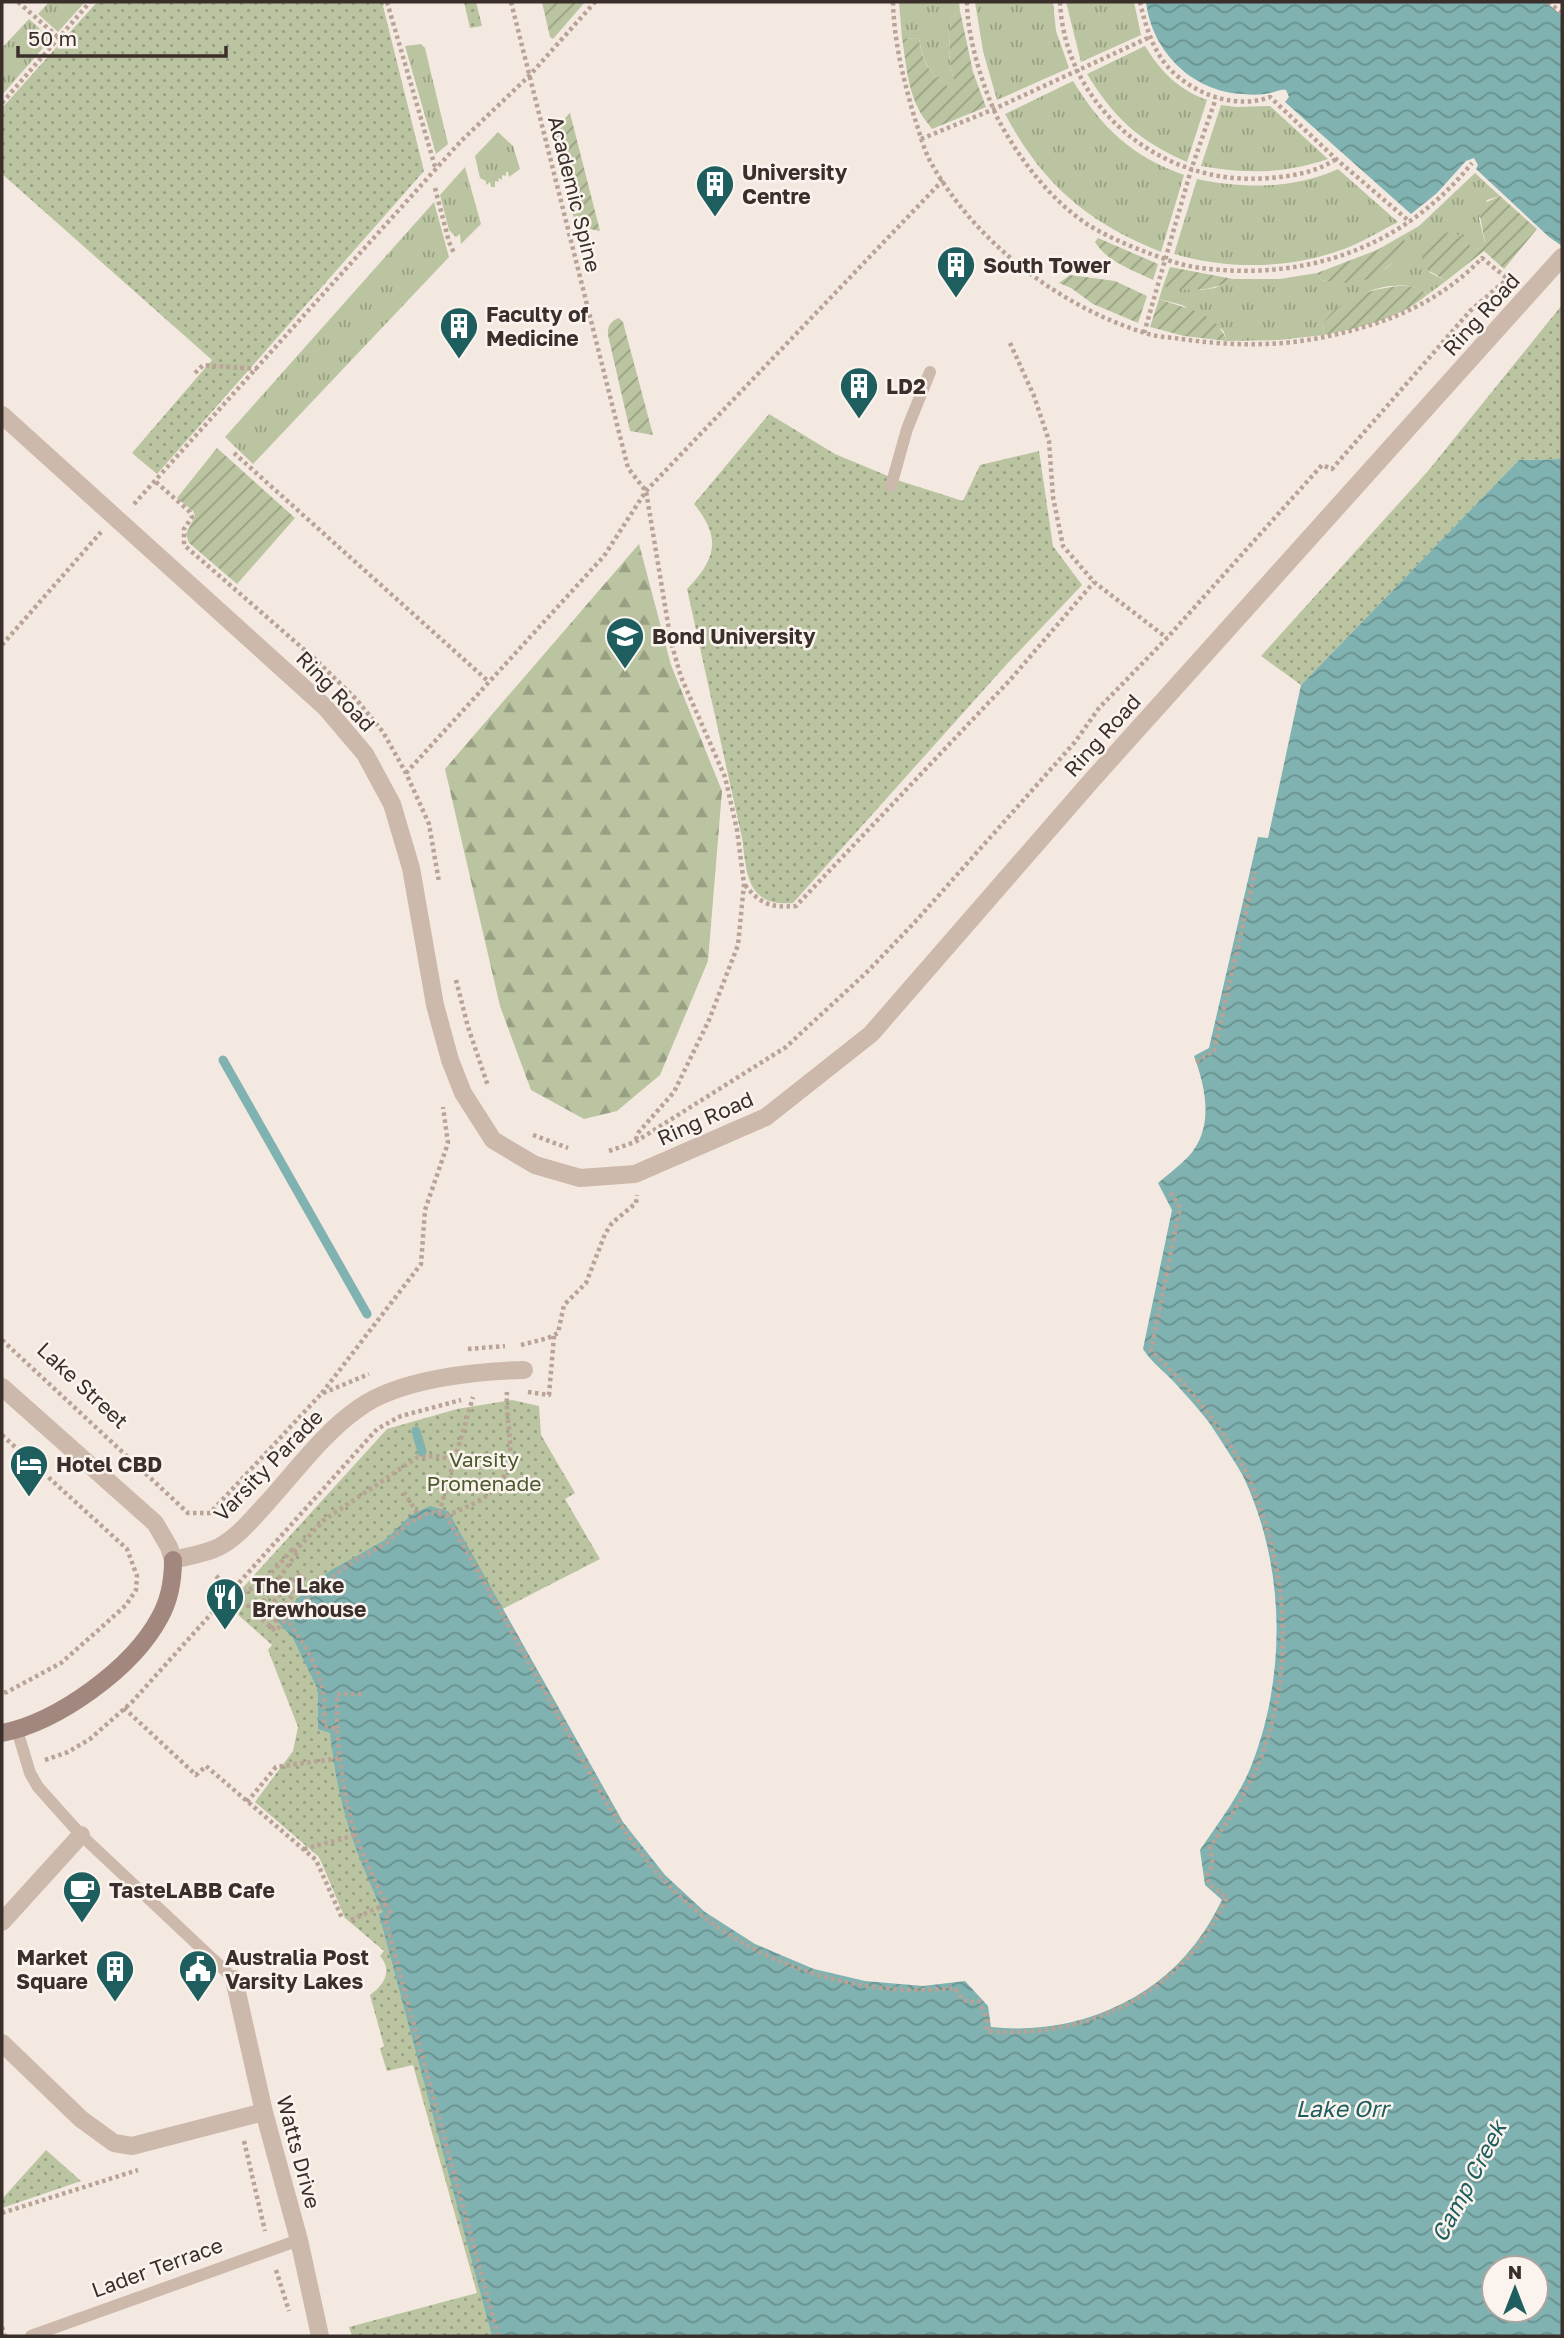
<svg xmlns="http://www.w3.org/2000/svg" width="1564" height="2338" font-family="'Golos Text',sans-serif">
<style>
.grass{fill:url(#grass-tufts)}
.forest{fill:url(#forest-firs)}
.park{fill:url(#park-dots)}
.garden{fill:url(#garden-furrows)}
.water{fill:url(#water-waves);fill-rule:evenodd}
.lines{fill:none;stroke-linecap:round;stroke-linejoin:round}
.stream{stroke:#7fb2b0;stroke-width:9}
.path{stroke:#b9a296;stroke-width:4.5;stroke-dasharray:3.5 3.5;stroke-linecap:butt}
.lane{stroke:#cdb8ac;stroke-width:12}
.street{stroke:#cdb8ac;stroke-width:18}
.secondary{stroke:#a1877d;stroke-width:18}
.labels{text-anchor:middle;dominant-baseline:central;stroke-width:5;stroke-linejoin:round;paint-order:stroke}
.poi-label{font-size:21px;font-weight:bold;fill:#3b2f2b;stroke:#fbf4ee;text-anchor:start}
.street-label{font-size:21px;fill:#3b2f2b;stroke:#fbf4ee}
.park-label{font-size:21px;fill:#4d5a2e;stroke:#fbf4ee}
.water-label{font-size:23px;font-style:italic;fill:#1f5e5e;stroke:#fbf4ee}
</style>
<defs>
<pattern id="grass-tufts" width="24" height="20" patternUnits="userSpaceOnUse" patternTransform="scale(1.75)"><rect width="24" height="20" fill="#bac4a0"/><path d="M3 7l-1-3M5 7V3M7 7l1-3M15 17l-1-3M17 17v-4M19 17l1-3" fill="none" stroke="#98a083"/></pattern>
<pattern id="forest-firs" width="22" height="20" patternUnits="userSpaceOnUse" patternTransform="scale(1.75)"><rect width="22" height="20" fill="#bac4a0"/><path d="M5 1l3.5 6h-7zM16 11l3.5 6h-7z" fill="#98a083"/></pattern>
<pattern id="park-dots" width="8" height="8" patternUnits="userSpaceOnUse" patternTransform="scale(1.75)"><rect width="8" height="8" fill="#bac4a0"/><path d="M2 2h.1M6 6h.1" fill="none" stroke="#98a083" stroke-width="1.8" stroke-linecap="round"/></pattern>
<pattern id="garden-furrows" width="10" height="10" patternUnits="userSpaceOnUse" patternTransform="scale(1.75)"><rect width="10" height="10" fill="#bac4a0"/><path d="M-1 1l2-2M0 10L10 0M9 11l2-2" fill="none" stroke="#98a083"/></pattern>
<pattern id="water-waves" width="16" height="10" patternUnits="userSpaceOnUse" patternTransform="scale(1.75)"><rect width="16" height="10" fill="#7fb2b0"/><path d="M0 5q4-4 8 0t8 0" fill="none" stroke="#69918f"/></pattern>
</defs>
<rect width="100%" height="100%" fill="#f4e9e1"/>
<!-- grass -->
<path class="grass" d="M49,2H85L58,32L38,14Z
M899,2H959L960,11L951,18C950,33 948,54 951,69C953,77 955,83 956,92C932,77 924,67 919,39L902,38Z
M975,2H1053L1056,31L1069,68L997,100L983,51Z
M1066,2H1134L1141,35L1081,62Z
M29,19L51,39L2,95V48Z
M421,44L425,48L448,144L436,154L405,46Z
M1145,46C1160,71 1179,90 1207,100L1187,162C1139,141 1114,118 1087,74Z
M1073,81C1102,128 1131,156 1184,175L1161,252C1087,222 1043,185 1005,114Z
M1221,105L1236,107L1270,106L1328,159C1283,174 1247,174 1201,166Z
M498,132L513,146L520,169L509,177L508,172H506V176L502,175V180L498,178L499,182L495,181V187H491L490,182L486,185V181L480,178L475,156Z
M465,167L481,224L461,244L460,234L456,237L449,230L440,195Z
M1338,169L1398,222C1380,231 1363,242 1344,249C1290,269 1229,270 1174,254L1197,179C1243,189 1295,189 1338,169Z
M1475,173L1500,196L1487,200L1479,218L1485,243L1478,250L1471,249L1429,272L1446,281L1427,295C1415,281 1384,285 1368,292C1352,298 1337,314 1323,324L1324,335L1279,340L1227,341L1223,330L1182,305L1159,299L1163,286L1201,290L1215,288L1233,279H1280L1317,273L1321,280C1355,287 1403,274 1405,234L1419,226Z
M434,202L449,257L253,464L225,437Z"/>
<!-- forest -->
<path class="forest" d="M639,544L671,665L722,791L708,961L660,1075L617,1111L584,1119L531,1090L500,1006L445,769Z"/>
<!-- park -->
<path class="park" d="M97,2H385L383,6L424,171L157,474L132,453L212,360L2,174V108Z
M464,2H476L482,26L470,28Z
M1562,305V459L1519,460L1301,685L1261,656L1428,471Z
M769,414L835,454L900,481L963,501L980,465L1039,451L1053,546L1082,585L1006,665L793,903C746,907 747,873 742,838L687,589C716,559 722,538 694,504Z
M512,1400L539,1406L541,1435L575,1493L565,1499L600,1559L493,1614L314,1643L504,2336H352L349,2327L477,2293L413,2065L387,2071L380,2049L384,2046L370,1995C384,1985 393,1971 380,1956L384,1951L345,1918L319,1857L255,1802L293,1751L298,1727L268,1650L272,1645L227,1605L387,1429L457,1409Z
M46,2150L81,2181L2,2208V2199Z"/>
<!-- garden -->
<path class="garden" d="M542,2H585L553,39L550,37Z
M960,11L973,72L986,107L932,129C928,123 922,117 919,110C907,88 906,62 902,38L919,39C923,66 932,77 955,91C955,83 953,77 951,69C948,54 950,33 951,18Z
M570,113L600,231L576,226L553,132Z
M1500,196L1537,229L1504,269L1484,251L1446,281C1424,266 1416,270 1427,239C1442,230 1450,231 1466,238L1471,248L1478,250L1485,242L1478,206Z
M1405,234L1404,249L1399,259C1390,263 1385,270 1377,275C1361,284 1339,284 1321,280L1317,273L1377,250Z
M1098,238L1158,264L1153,280C1133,270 1107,262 1095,242Z
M1170,267L1233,279C1213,292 1186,292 1163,286Z
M1070,275L1115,281L1147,296L1138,323L1093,304L1071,288L1059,283Z
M1399,286C1410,286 1419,286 1427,295C1399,319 1358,328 1324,335L1323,324C1340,298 1369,289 1399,286Z
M1159,299C1185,309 1216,311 1227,341L1184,336L1150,327Z
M619,318L623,322L653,435L630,431L608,335C607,326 611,321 619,318Z
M217,448L295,518L237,584L189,543L186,534L195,516L193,511L177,498Z"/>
<!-- water -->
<path class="water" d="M1146,2H1546L1562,16V246L1549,237L1476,169L1478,165L1474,158L1466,161L1437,193L1411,214L1285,102L1289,97L1286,90C1279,89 1277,92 1270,93C1262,95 1252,95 1243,94C1193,92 1152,52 1146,2Z
M1562,459V2336H492L379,1914L383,1912C353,1847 338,1805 330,1733L318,1729V1690L293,1638L277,1621L307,1589L330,1571L385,1540L411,1515L430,1506L448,1511L623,1822L665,1875L705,1912L755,1944L814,1969L865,1981L923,1986L965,1981L988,2006L991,2027C1073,2036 1157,2002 1203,1933C1210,1923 1216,1911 1222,1900L1205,1885L1200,1850C1219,1822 1240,1795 1252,1764C1287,1673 1285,1566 1244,1478C1236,1463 1225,1447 1216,1433C1205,1415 1189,1399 1175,1383C1164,1371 1152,1363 1143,1349L1172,1210L1158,1183C1167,1175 1178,1167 1187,1158C1215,1130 1206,1088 1194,1056L1209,1048L1258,837L1268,838L1301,685L1519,460ZM1494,2268H1536V2310H1494Z"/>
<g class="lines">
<!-- stream -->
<path class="stream" d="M223,1060L367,1314
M416,1431L422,1452"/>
<!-- path -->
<path class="path" d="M18,2L59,38
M387,2L436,170
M511,2L628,468L646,491L671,642L681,677L725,777L737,830L744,884L738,945L709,1020L674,1092L638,1133L635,1142
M893,2C894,41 903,78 914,116C919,131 923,147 930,161C974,241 1058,306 1145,333C1156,337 1169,337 1181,339C1231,346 1279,347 1329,336C1388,323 1439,303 1482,258L1508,279
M967,2C967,37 983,88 998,119C1019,159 1052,202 1090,226C1107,236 1125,244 1143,251C1159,257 1177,264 1194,267C1302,283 1403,249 1472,163
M1060,2C1065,109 1164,188 1270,178C1293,176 1317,172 1336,159
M1140,2C1145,24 1152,48 1167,66C1192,94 1235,110 1270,97L1336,159L1410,222
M1548,2L1562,13
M2,103L90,2
M921,139L994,109L1150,37
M435,188L449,242L454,253
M1144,333L1191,170L1216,98
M1010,343L1034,396L1049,441L1053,497L1063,546L1094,582L1167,638
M195,373L203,365L257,369
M234,453L489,682
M156,482L190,512L192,517L184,529V545L315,659L356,699L383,732L406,773L429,824L439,882
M134,504L461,141L529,76L595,2
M2,645L101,532
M406,773L604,556L646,491L943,180
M745,885C760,904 771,908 796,906L1010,680L1094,582
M456,980L468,1027L488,1086
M1196,1062L1214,1051L1255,872
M533,1135L568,1148
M609,1151L635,1142L786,1047L866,973L915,922L1075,742L1099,708L1167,638L1322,465L1332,469L1470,311L1513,274
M2,1340L188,1513H210L321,1394L369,1374
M521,1345L548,1338L558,1333L564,1305L586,1283L605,1234L612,1223L636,1203L637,1195
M468,1349L505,1346
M528,1392L549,1395L554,1336
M322,1393L421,1264L425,1210L448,1143L443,1107
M2,1435L127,1549L137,1576L136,1590L126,1605L104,1625L61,1663L7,1692L2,1693
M404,1492L420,1518
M439,1513L473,1397
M446,1516C484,1500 513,1488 510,1441C509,1425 506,1409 507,1392
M294,1552L324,1520L418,1457L436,1456L455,1460
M216,1576L275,1631L287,1619
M237,1596L262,1583L292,1550L296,1554L255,1613
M259,1617L299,1575L303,1579L271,1628
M124,1708L196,1775L206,1766L316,1860L342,1918
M337,1729V1694H363
M45,1760L68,1752L90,1739L132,1702L377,1429L401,1416L461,1400
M247,1802L276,1767L340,1758
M304,1849L356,1835
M351,1920L386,1904
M244,2141L265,2231
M2,2213L138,2170
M276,2270L289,2311
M2,2327L5,2336
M498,2336L385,1918L391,1914C376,1883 361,1853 351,1820C343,1790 340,1760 337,1729L324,1726C324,1715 325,1703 323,1693C319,1665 302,1642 287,1619L328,1580L356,1560L386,1544L409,1523L431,1512L446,1516C488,1587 527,1661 568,1733C595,1783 621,1832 659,1875C731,1957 848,2000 955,1988C961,1999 966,2004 979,2001L987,2019V2031C1069,2038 1151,2009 1202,1940C1212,1927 1219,1913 1227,1898L1209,1884L1207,1875C1215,1864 1212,1859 1210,1847C1228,1821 1246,1794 1258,1765C1291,1684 1290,1592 1261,1510C1257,1499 1253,1486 1248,1476C1223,1428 1190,1387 1151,1351L1180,1208L1170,1191"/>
<!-- lane -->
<path class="lane" d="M891,486L907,429L930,372
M17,1730L30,1773L38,1787L81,1835L234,1979
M31,2336L299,2240"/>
<!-- street -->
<path class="street" d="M2,415L325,707L365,754L392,804L411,868L435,1005L450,1060L463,1093L493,1140L535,1165L580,1178L635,1174L766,1117L871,1034L1092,780L1562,257
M2,1387L155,1523L169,1547L173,1560C188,1556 205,1554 219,1547C238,1537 252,1519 266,1504C296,1471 323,1433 359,1408C399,1379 476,1371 524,1370
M2,1922L81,1835
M234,1979L264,2112L299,2240L320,2336
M2,2043L81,2119L114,2143L132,2146L264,2112"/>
<!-- secondary -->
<path class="secondary" d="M2,1733C58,1722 133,1668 160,1617C170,1599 173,1580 173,1560"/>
</g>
<!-- icons -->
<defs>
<g id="building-pin" transform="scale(2.0125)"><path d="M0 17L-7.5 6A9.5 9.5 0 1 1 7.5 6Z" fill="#1f5e5e" stroke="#fbf4ee"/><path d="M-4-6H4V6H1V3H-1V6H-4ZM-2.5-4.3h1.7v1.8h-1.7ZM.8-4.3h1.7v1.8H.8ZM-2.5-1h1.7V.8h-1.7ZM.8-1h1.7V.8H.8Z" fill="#fff"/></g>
<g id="university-pin" transform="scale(2.0125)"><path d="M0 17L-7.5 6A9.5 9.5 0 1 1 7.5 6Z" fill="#1f5e5e" stroke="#fbf4ee"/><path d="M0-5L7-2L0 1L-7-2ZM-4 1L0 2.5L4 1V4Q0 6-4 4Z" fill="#fff"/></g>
<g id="hotel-pin" transform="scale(2.0125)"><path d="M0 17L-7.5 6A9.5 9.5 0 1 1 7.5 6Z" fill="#1f5e5e" stroke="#fbf4ee"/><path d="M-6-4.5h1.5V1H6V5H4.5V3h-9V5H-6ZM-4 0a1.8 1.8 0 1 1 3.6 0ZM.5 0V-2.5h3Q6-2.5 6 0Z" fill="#fff"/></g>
<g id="restaurant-pin" transform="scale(2.0125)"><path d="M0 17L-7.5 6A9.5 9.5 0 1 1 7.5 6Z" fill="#1f5e5e" stroke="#fbf4ee"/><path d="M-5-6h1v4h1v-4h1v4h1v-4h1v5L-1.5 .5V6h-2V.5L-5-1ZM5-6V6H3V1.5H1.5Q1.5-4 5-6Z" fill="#fff"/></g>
<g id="cafe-pin" transform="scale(2.0125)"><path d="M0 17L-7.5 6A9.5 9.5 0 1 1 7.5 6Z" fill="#1f5e5e" stroke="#fbf4ee"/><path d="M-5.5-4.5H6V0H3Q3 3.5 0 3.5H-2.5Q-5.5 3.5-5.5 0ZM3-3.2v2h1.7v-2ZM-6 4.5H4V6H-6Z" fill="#fff"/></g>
<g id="civic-pin" transform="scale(2.0125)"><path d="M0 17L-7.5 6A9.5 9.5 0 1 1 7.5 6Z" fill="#1f5e5e" stroke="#fbf4ee"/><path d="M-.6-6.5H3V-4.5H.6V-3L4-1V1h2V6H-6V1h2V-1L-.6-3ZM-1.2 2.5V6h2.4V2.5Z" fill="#fff"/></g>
</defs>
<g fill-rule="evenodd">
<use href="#building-pin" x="715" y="184"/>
<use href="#building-pin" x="956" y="265"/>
<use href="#building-pin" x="459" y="326"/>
<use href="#building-pin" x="859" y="386"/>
<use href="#university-pin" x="625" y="636"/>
<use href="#hotel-pin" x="29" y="1464"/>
<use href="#restaurant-pin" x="225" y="1597"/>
<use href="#cafe-pin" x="82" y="1890"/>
<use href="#building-pin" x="115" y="1969"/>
<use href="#civic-pin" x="198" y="1969"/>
</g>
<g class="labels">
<!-- poi labels -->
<g class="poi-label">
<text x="742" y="172">University<tspan x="742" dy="24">Centre</tspan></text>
<text x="983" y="265">South Tower</text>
<text x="486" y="314">Faculty of<tspan x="486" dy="24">Medicine</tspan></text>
<text x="886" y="386">LD2</text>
<text x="652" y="636">Bond University</text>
<text x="56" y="1464">Hotel CBD</text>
<text x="252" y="1585">The Lake<tspan x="252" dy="24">Brewhouse</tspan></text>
<text x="109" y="1890">TasteLABB Cafe</text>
<text x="88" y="1957" text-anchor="end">Market<tspan x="88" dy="24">Square</tspan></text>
<text x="225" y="1957">Australia Post<tspan x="225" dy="24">Varsity Lakes</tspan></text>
</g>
<!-- street labels -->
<g class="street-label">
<text transform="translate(575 194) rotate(76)">Academic Spine</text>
<text transform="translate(1481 314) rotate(-48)">Ring Road</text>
<text transform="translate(336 691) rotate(46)">Ring Road</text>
<text transform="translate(1102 735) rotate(-48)">Ring Road</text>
<text transform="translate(705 1118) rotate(-24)">Ring Road</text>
<text transform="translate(83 1385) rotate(43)">Lake Street</text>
<text transform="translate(268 1465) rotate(-46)">Varsity Parade</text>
<text transform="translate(299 2152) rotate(75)">Watts Drive</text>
<text transform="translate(157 2267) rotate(-20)">Lader Terrace</text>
</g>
<!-- park labels -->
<g class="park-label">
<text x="484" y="1459">Varsity<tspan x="484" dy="24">Promenade</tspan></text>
</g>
<!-- water labels -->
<g class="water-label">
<text x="1342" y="2108">Lake Orr</text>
<text transform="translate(1468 2181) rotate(-62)">Camp Creek</text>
</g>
</g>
<!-- border -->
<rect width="1564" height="2338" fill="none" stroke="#3b2f2b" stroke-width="7"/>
<!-- north arrow -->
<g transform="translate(1515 2289)"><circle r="33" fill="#fbf4ee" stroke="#aea5a0" stroke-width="2"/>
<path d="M0-5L12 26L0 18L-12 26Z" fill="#1f5e5e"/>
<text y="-10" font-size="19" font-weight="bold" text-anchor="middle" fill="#3b2f2b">N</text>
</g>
<!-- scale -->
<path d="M18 46v10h208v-10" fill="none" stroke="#3b2f2b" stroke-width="3.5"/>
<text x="28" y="46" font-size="21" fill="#3b2f2b" stroke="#fbf4ee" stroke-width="5" paint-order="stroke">50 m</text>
</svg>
